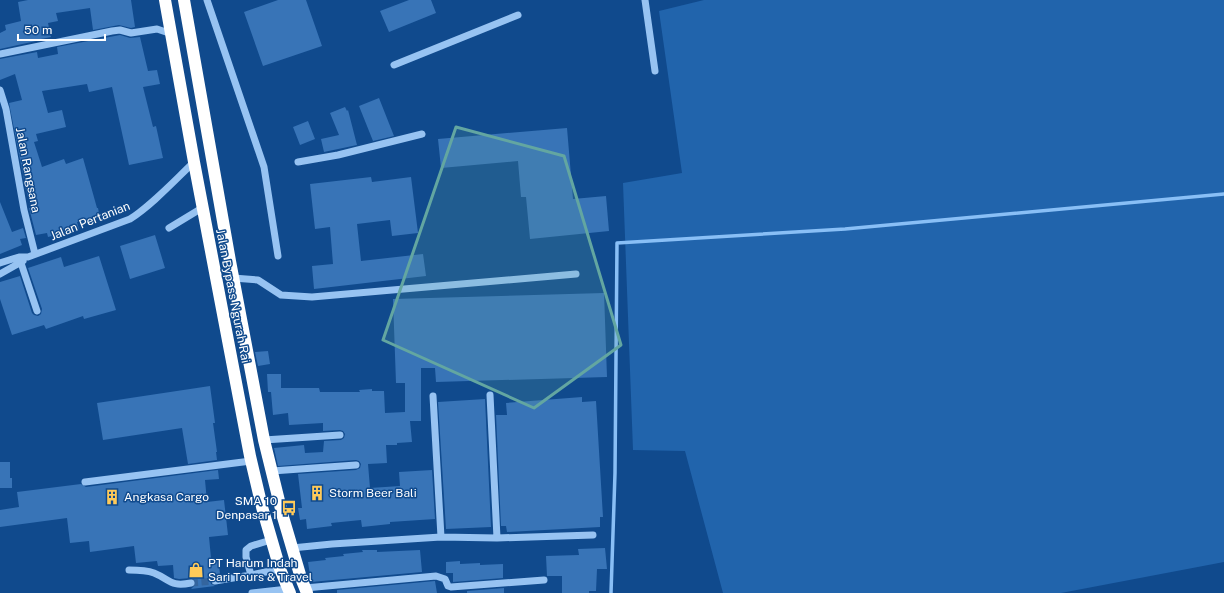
<svg xmlns="http://www.w3.org/2000/svg" width="1224" height="593" font-family="'Public Sans',sans-serif">
<style>
.green{fill:#2164ac}
.lines{fill:none;stroke-linecap:round;stroke-linejoin:round}
.stream{stroke:#89bff6;stroke-width:3.5}
.building{fill:#3874b7}
.minor-tunnel{stroke:#34659e;stroke-width:7;stroke-dasharray:7 3.5;stroke-linecap:butt}
.minor{stroke:#97c3f2;stroke-width:7}
.highway{stroke:#fff;stroke-width:12}
.marked{fill:#63a6a1;fill-opacity:0.2;stroke:#63a6a1;stroke-width:3;stroke-linejoin:round}
.labels{text-anchor:middle;dominant-baseline:central;stroke-width:3;stroke-linejoin:round;paint-order:stroke}
.street-label{font-size:12px;fill:#fff;stroke:#104a8d}
.poi-label{font-size:12px;fill:#fff;stroke:#104a8d;text-anchor:start}
</style>
<rect width="100%" height="100%" fill="#104a8d"/>
<!-- green -->
<path class="green" d="M704,0H1224V562L1061,593H723L685,451L633,450L623,183L682,173L659,11Z"/>
<g class="lines">
<!-- stream -->
<path class="stream" d="M611,593L615,473L617,243L845,229L1224,194"/>
</g>
<!-- building -->
<path class="building" d="M28,0H131L135,27L131,28L119,25L93,30L90,8L56,13L58,21L48,23L51,37L36,40V41L0,49V33L6,30L5,25L21,21L18,2Z
M278,0H306L322,46L263,66L244,12Z
M409,0H431L436,13L389,32L380,11Z
M120,35L130,38L140,37L148,71L157,70L160,84L143,87L153,127L156,126L163,158L129,165L112,87L89,92L87,84L42,91L48,113L62,110L66,127L36,134L38,141L34,142L42,167L64,159L66,164L83,158L97,208H98L100,218L77,222L79,229L67,233V232L48,237L47,233L36,235L29,208H31L26,190L9,103L22,100L15,74L0,80V59L37,52L38,58L58,54L57,47Z
M379,98L394,136L373,141L359,106Z
M345,107L347,111L348,110L357,145L324,152L321,139L339,135L330,113Z
M308,121L315,139L300,145L293,127Z
M567,128L573,199L606,196L609,231L530,239L526,197H521L518,161L441,168L438,139Z
M371,177L372,182L411,177L418,233L392,236L390,220L357,224L361,261L423,254L426,276L314,289L312,266L333,264L330,227L315,229L310,184Z
M0,202L12,232L23,228L26,238L20,239L22,245L0,254Z
M155,235L165,268L130,279L120,246Z
M99,256L116,310L84,319L83,316L46,329L44,325L12,335L0,299V282L20,276L32,313L34,315L38,316L41,314L42,309L28,268L61,257L64,267Z
M604,293L607,377L436,382L435,368H421V421H410L412,442L397,443V445H386L387,463L368,464L370,488L400,486L399,472L432,470L435,519L390,522V524L362,527L361,520L331,523L332,526L307,529L306,519L300,520L298,508H302L298,474L356,470L360,468L361,464L359,461L356,460L278,466L274,448L304,445L305,453L323,452L324,441L341,440L344,438L345,434L343,431L340,430L323,431V423L289,425L288,413L273,415L271,392H268L267,374H281V388H319L320,392H360L359,390L372,389V391H384L385,413L405,412V383H396L393,299Z
M268,351L270,364L258,366L255,352Z
M210,386L215,423H213L217,452H216L217,460L188,464L182,428L103,440L97,403Z
M582,397V402L596,401L603,517H600V527L507,532L506,526H501L496,415H507L506,403Z
M485,399L491,527L446,529L438,402Z
M0,462H10V478H12V488H0Z
M218,470L219,479L205,480L207,502L224,500L228,535L209,537L211,558H218L220,574L214,575L210,581L211,584L215,586L191,589L195,585V580L191,578L179,579L174,578L173,565L158,566L157,561L136,563L134,546L90,552L89,541L70,543L67,518L0,527V510L19,507L17,492L81,484L86,487Z
M605,548L607,569H597L596,591H589V593H562V576H547L546,556L579,555L578,549Z
M362,550H377V552L420,550L422,572L311,582L308,562L326,560L325,558L344,556L343,554L363,552Z
M460,561V564L480,563V565L503,564V578L453,582V573H446V562Z
M435,581L437,593H337V590Z
M504,588V593H467V591Z"/>
<g class="lines">
<!-- minor-tunnel -->
<path class="minor-tunnel" d="M191,583L215,581"/>
<!-- minor -->
<path class="minor" d="M207,0L264,167L278,256
M645,0L655,71
M0,54L112,31L120,30L131,33L157,29L172,34
M394,65L518,15
M0,90L6,109L24,210L35,254
M298,162L338,155L422,134
M169,228L202,208
M19,257L37,311
M0,263L19,257H28L130,219C152,205 174,181 194,162
M0,274L23,261
M233,278L258,280L281,295L312,297L576,274
M490,395L497,538
M433,396L441,537
M264,440L340,435
M272,471L356,465
M85,482L251,461
M292,548L332,544L441,537L497,538L593,535
M129,570C137,570 146,570 154,573C171,580 170,587 191,583
M251,575L246,557V550L251,546L271,540
M215,581L251,575L280,569
M305,588L436,576L445,579L448,586L451,587L544,580
M252,593L288,589"/>
<!-- highway -->
<path class="highway" d="M165,0L194,162L250,456L262,507L280,569L290,593
M184,0L230,261L264,440L283,517L301,578L307,593"/>
</g>
<!-- marked area -->
<path class="marked" d="M456,127L564,156L621,345L534,408L383,340Z"/>
<!-- icons -->
<defs>
<g id="building-bare" transform="scale(1.2)"><path d="M-4-6H4V6H1V3H-1V6H-4ZM-2.5-4.3h1.7v1.8h-1.7ZM.8-4.3h1.7v1.8H.8ZM-2.5-1h1.7V.8h-1.7ZM.8-1h1.7V.8H.8Z" fill="#ffca59" stroke="#104a8d" stroke-width="2.5" paint-order="stroke"/></g>
<g id="bus-bare" transform="scale(1.2)"><path d="M-5-6H5V4H4V6H2V4H-2V6H-4V4H-5ZM-3.5-4V0h7V-4ZM-3.5 1.2v1.5H-2V1.2ZM2 1.2v1.5H3.5V1.2Z" fill="#ffca59" stroke="#104a8d" stroke-width="2.5" paint-order="stroke"/></g>
<g id="shop-bare" transform="scale(1.2)"><path d="M-5-2.5h2.3a2.7 3.5 0 0 1 5.4 0H5L5.5 6h-11ZM-1.5-2.5h3a1.5 2.3 0 0 0-3 0Z" fill="#ffca59" stroke="#104a8d" stroke-width="2.5" paint-order="stroke"/></g>
</defs>
<g fill-rule="evenodd">
<use href="#building-bare" x="317" y="493"/>
<use href="#building-bare" x="112" y="497"/>
<use href="#bus-bare" x="289" y="508"/>
<use href="#shop-bare" x="196" y="570"/>
</g>
<g class="labels">
<!-- street labels -->
<g class="street-label">
<text transform="translate(28 170) rotate(79)">Jalan Rangsana</text>
<text transform="translate(90 221) rotate(-22)">Jalan Pertanian</text>
<text transform="translate(233 296) rotate(79)">Jalan Bypass Ngurah Rai</text>
</g>
<!-- poi labels -->
<g class="poi-label">
<text x="329" y="493">Storm Beer Bali</text>
<text x="124" y="497">Angkasa Cargo</text>
<text x="277" y="501" text-anchor="end">SMA 10<tspan x="277" dy="14">Denpasar 1</tspan></text>
<text x="208" y="563">PT Harum Indah<tspan x="208" dy="14">Sari Tours &amp; Travel</tspan></text>
</g>
</g>
<!-- scale -->
<path d="M18 34v6h87v-6" fill="none" stroke="#ffffff" stroke-width="2"/>
<text x="24" y="34" font-size="12" fill="#ffffff" stroke="#104a8d" stroke-width="3" paint-order="stroke">50 m</text>
</svg>
